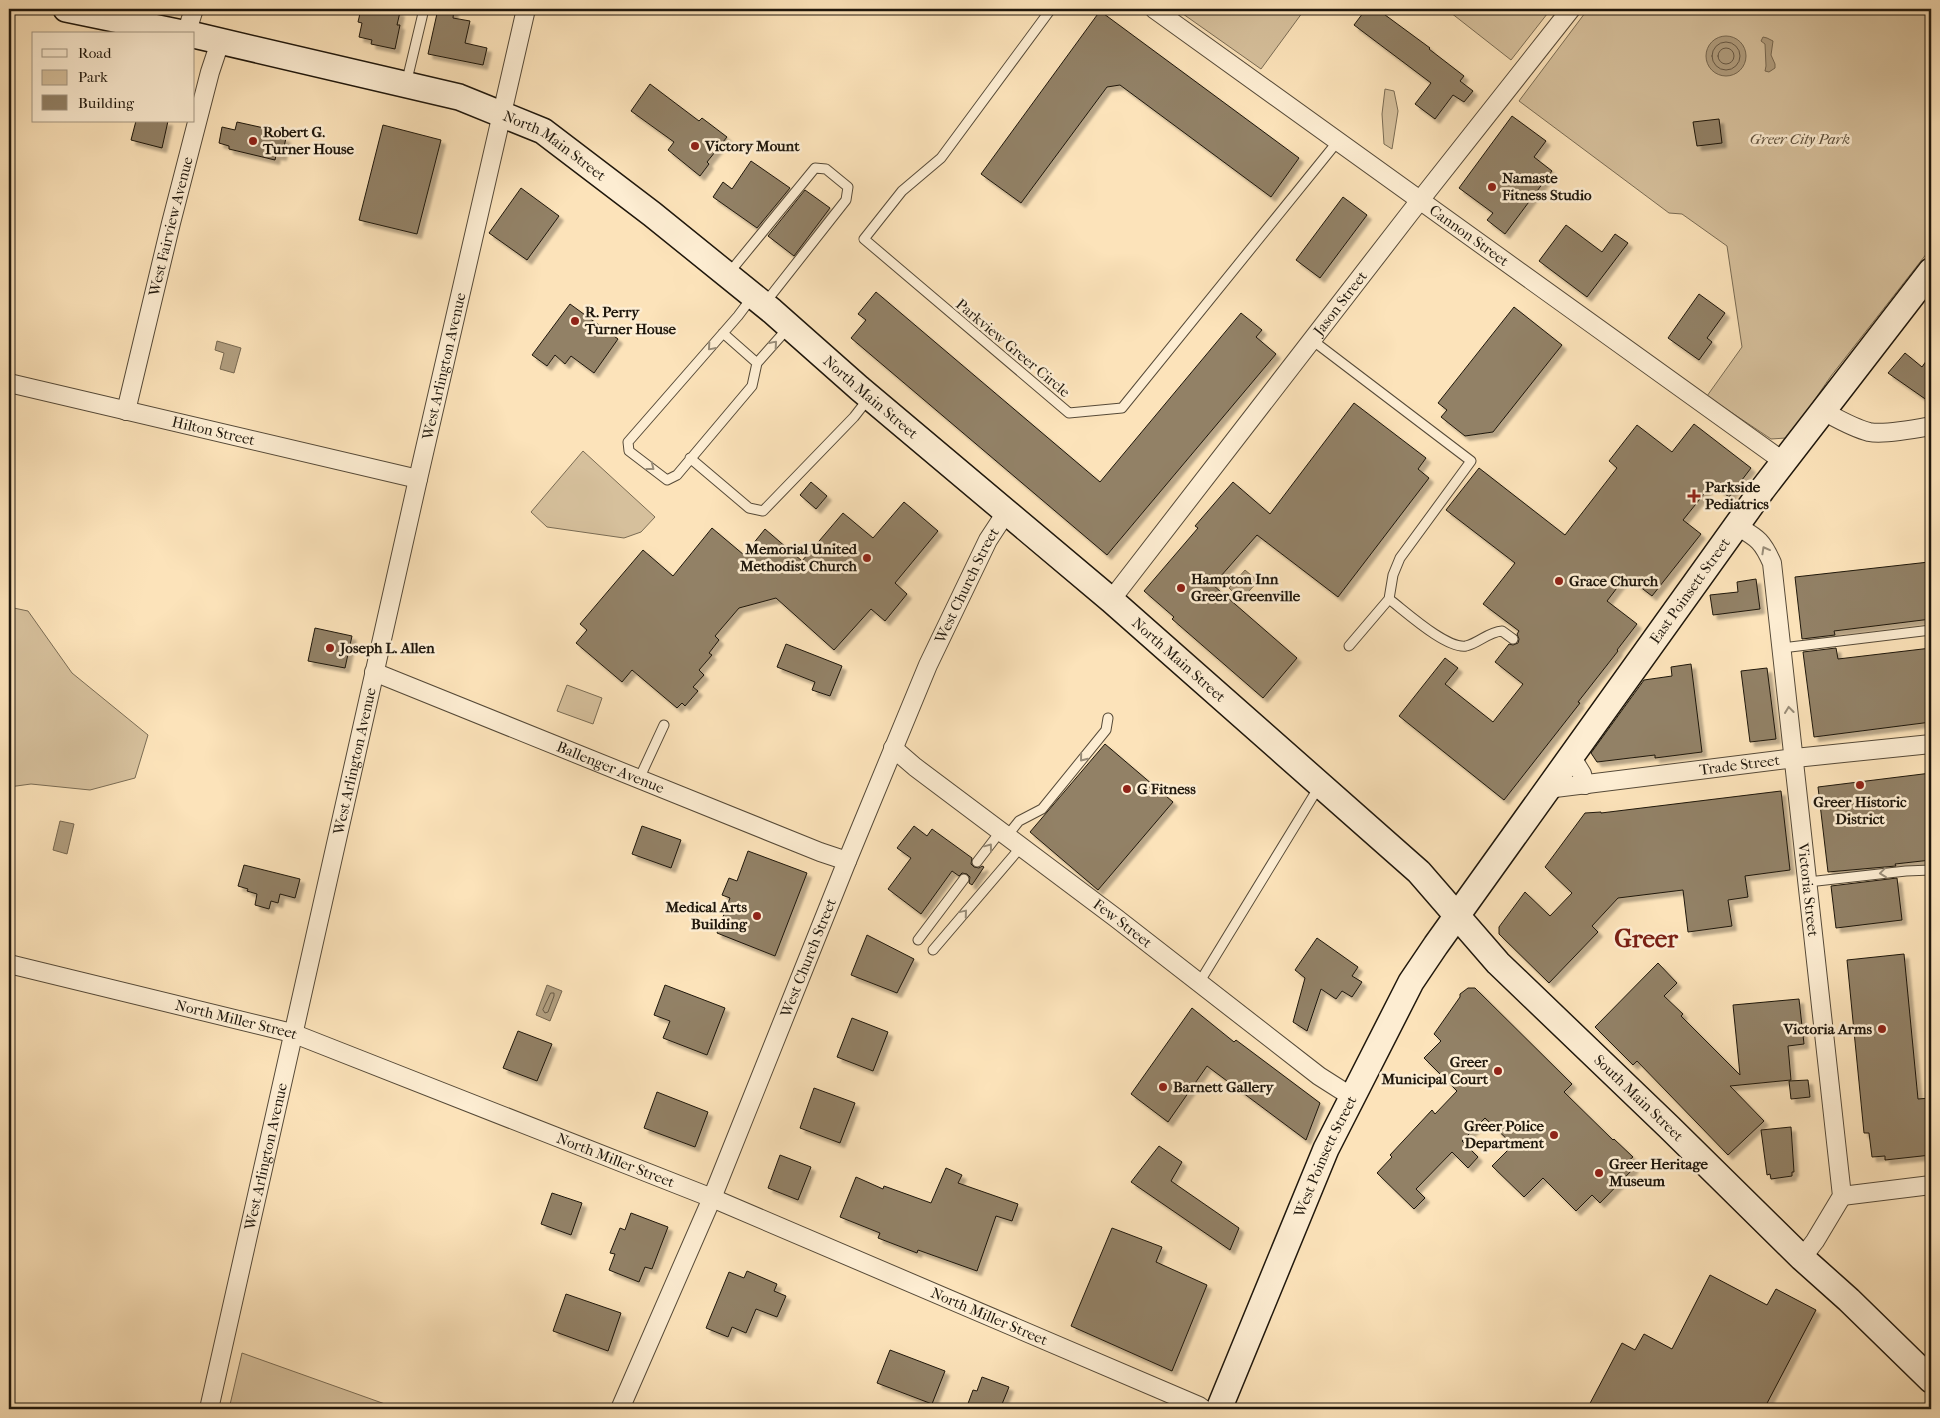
<svg xmlns="http://www.w3.org/2000/svg" width="1940" height="1418" font-family="'IM FELL French Canon',serif">
<style>
.green{fill:#d6c09c;stroke:#7a6c54}
.water{fill:#b19e7f;stroke:#776851}
.lines{fill:none;stroke-linecap:round;stroke-linejoin:round}
.shore{stroke:#685a46;stroke-width:1}
.building{fill:#928166;stroke:#1f170c;filter:url(#shadow)}
.lane-casing{stroke:#564a38;stroke-width:11}
.street-casing{stroke:#564a38;stroke-width:20}
.secondary-casing{stroke:#1f170c;stroke-width:28}
.lane{stroke:#fdedd2;stroke-width:9}
.street{stroke:#fdedd2;stroke-width:18}
.secondary{stroke:#fdedd2;stroke-width:25}
.oneway{stroke:#998d79}
.poi-dot{fill:#8f2418;stroke:#fdedd2;stroke-width:2}
.labels{text-anchor:middle;dominant-baseline:central;stroke-width:5;stroke-linejoin:round;paint-order:stroke}
.poi-label{font-size:15px;font-weight:bold;fill:#1f170c;stroke:#fdedd2;text-anchor:start}
.park-label{font-size:15px;font-style:italic;fill:#5f523e;stroke:#fdedd2}
.street-label{font-size:15px;fill:#1f170c;stroke:#fdedd2}
.town-label{font-size:25px;font-weight:bold;fill:#7a1f14;stroke:#fdedd2}
</style>
<defs>
<filter id="shadow"><feDropShadow dx="4.5" dy="4.5" stdDeviation="1" flood-color="#0004"/></filter>
</defs>
<rect width="100%" height="100%" fill="#fce3ba"/>
<filter id="stains"><feTurbulence type="fractalNoise" baseFrequency=".004" numOctaves="4"/><feColorMatrix values="0 0 0 0 .2 0 0 0 0 .09 0 0 0 0 .02 0 0 0 .5 -.17"/></filter>
<radialGradient id="worn" r=".72"><stop offset=".6" stop-color="#630" stop-opacity="0"/><stop offset="1" stop-color="#630" stop-opacity=".3"/></radialGradient>
<!-- green -->
<path class="green" d="M1176,9H1305L1261,69Z
M1446,9H1551L1511,60Z
M1588,9H1931V248L1831,376L1791,434L1786,438L1771,439L1707,396L1742,347L1727,246L1682,214L1669,213L1519,101Z
M1385,89L1394,91L1398,111L1392,149L1384,144L1382,114Z
M583,451L655,517L641,532L624,538L547,527L531,512Z
M9,607L28,611L72,673L148,735L135,778L90,790L31,784L9,787Z
M567,685L602,698L593,724L557,711Z
M242,1353L399,1409H229Z"/>
<!-- water -->
<path class="water" d="M1706 56a20 20 0 1 1 40 0a20 20 0 1 1-40 0Z
M1763,37L1767,38L1773,41L1771,55L1775,64V68L1769,72L1765,71L1766,66L1765,44L1761,41Z
M217,341L241,348L234,373L220,369L224,353L215,350Z
M1245,570L1258,581L1241,600L1229,588Z
M60,821L74,824L67,854L53,850Z
M547,985L562,991L550,1021L536,1015Z"/>
<g class="lines">
<!-- shore -->
<path class="shore" d="M1712 56a14 14 0 1 1 28 0a14 14 0 1 1-28 0Z
M1718 56a8 8 0 1 1 16 0a8 8 0 1 1-16 0Z
M551,993H554V996L548,1012L545,1013L543,1010Z"/>
</g>
<!-- building -->
<path class="building" d="M361,9H397L396,11L400,12L397,25H400L395,49L371,44L372,40L359,37L362,23L358,22Z
M438,9H454L453,18L470,21L465,43L487,48L483,65L428,54Z
M1366,9H1377L1430,48L1429,49L1464,76L1460,81L1473,91L1464,102L1453,95L1435,119L1415,104L1431,83L1354,25Z
M1100,11L1299,158L1271,197L1120,85L1107,87L1021,203L981,174Z
M650,84L699,121L702,118L727,137L707,162L709,164L700,176L668,150L674,142L631,111Z
M1512,116L1546,141L1534,157L1552,171L1505,234L1487,220L1493,213L1459,188Z
M1719,119L1722,143L1697,146L1693,122Z
M136,121H168L162,148L131,140Z
M237,122L273,130L272,135L286,138L282,156L276,155L275,160L229,149V146L219,143L222,127L235,130Z
M383,125L441,140L417,234L359,220Z
M751,161L790,188L757,228L713,197L723,182L732,189Z
M521,188L559,216L527,260L489,233Z
M805,190L830,208L794,256L768,236Z
M1343,197L1367,215L1320,278L1296,260Z
M1566,225L1602,252L1615,234L1628,243L1587,297L1539,261Z
M876,292L1100,482L1241,313L1262,330L1256,337L1276,354L1107,555L851,338L866,320L858,314Z
M1699,294L1725,313L1707,338L1712,342L1699,360L1668,338Z
M570,304L618,339L594,373L571,356L565,364L555,355L547,366L532,355Z
M1514,307L1562,345L1493,432L1465,436L1441,417L1447,410L1438,403Z
M1905,353L1922,367L1931,354V403L1888,373Z
M1354,403L1426,458L1418,469L1429,478L1338,597L1257,535L1213,585L1297,658L1263,698L1172,619L1174,617L1144,591L1198,528L1195,526L1233,482L1270,514Z
M1694,424L1751,468L1729,497L1712,484L1683,520L1701,534L1652,596L1626,576L1607,601L1637,624L1617,650L1618,651L1578,702L1580,703L1504,800L1399,716L1445,658L1458,668L1445,684L1493,722L1523,684L1495,662L1509,644L1513,645L1518,643L1519,639L1517,634L1519,631L1483,604L1515,563L1446,510L1479,468L1565,535L1617,468L1609,461L1637,425L1672,452Z
M811,482L827,496L816,509L800,495Z
M904,502L938,531L895,583L907,594L885,621L871,609L834,650L776,598L739,608L715,636L719,640L709,653L712,655L699,670L704,675L693,687L698,691L685,706L682,703L677,708L632,670L622,682L576,643L587,630L580,624L643,550L673,576L712,528L744,555L765,529L802,561L843,513L873,538Z
M1929,562L1931,585V619L1834,631L1835,635L1802,639L1795,577Z
M1756,579L1760,609L1713,615L1710,595L1738,592L1737,582Z
M315,628L352,636L345,668L308,661Z
M786,644L842,666L830,696L812,690L815,682L777,667Z
M1836,648L1838,659L1931,648V722L1814,737L1803,652Z
M1691,664L1702,752L1655,758V755L1597,762L1591,753L1644,680L1672,676L1671,667Z
M1767,668L1776,739L1750,742L1741,671Z
M1105,744L1173,802L1098,890L1030,832Z
M1931,773V860L1895,864L1896,866L1828,872L1818,787Z
M1781,791L1790,870L1745,876L1748,897L1728,900L1732,926L1688,932L1683,890L1618,898L1592,926L1598,932L1549,983L1499,934V927L1525,892L1550,916L1572,893L1545,867L1585,813L1601,812V813Z
M642,826L681,840L671,868L632,854Z
M914,826L927,836L932,829L972,858L971,864L974,867L979,868L982,866L984,867L972,885L969,883L970,877L967,874L962,873L959,876L952,871L921,914L888,889L911,858L897,848Z
M748,851L807,873L775,956L717,933L730,898L722,895L729,878L737,881Z
M244,865L300,879L295,898L280,894L278,903L271,901L269,909L255,905L257,894L247,891L248,889L238,886Z
M1897,878L1902,920L1836,928L1831,886Z
M867,935L914,959L897,993L851,975Z
M1317,938L1358,967L1352,976L1362,982L1352,997L1342,991L1336,999L1321,989L1307,1031L1293,1022L1305,978L1295,970Z
M1904,954L1918,1099L1931,1098V1155L1885,1160V1156L1872,1157L1869,1133H1864L1847,960Z
M1658,963L1677,983L1664,996L1683,1014L1681,1016L1740,1075L1733,1005L1799,999L1804,1044L1788,1046L1791,1080L1730,1086L1764,1121L1728,1155L1637,1061L1633,1065L1595,1027Z
M665,985L725,1008L707,1055L663,1038L670,1021L654,1015Z
M1468,988H1475L1572,1084L1564,1092L1613,1140L1614,1139L1633,1157L1627,1162L1634,1168L1600,1203L1592,1195L1576,1211L1543,1178L1524,1197L1492,1166L1513,1145L1485,1118L1462,1141L1478,1157L1468,1168L1452,1152L1416,1189L1425,1198L1414,1209L1377,1173L1392,1157L1390,1155L1432,1110L1435,1114L1457,1091L1424,1058L1441,1041L1434,1034L1460,997V994Z
M1192,1008L1234,1042L1236,1040L1320,1103L1306,1140L1207,1066L1168,1122L1131,1094Z
M852,1018L888,1032L873,1071L837,1057Z
M518,1031L552,1044L537,1081L503,1068Z
M1808,1080L1810,1097L1791,1099L1789,1081Z
M814,1088L855,1103L840,1143L800,1128Z
M657,1092L708,1112L695,1147L644,1128Z
M1791,1127L1794,1172H1792V1176L1771,1179L1770,1174L1767,1175L1761,1130Z
M1159,1146L1182,1162L1171,1181L1239,1228L1230,1250L1131,1182Z
M780,1155L811,1167L798,1200L768,1188Z
M946,1168L962,1175L958,1183L1018,1204L1012,1221L996,1216L977,1271L918,1250L917,1253L878,1238L880,1233L840,1217L856,1177L883,1189L884,1186L931,1203Z
M552,1193L582,1203L571,1235L541,1224Z
M631,1213L668,1227L652,1269L645,1267L639,1282L609,1270L615,1254L610,1253L620,1228L625,1230Z
M1112,1228L1162,1247L1156,1262L1207,1285L1172,1371L1071,1326Z
M747,1271L777,1284L774,1291L786,1296L777,1317L756,1309L746,1333L732,1327L728,1337L706,1328L729,1272L744,1278Z
M1710,1275L1767,1305L1776,1289L1816,1310L1764,1409H1587L1622,1343L1635,1350L1644,1334L1672,1349Z
M566,1294L621,1313L608,1351L553,1331Z
M890,1350L945,1371L932,1404L877,1383Z
M982,1377L1009,1387L1000,1409H966L973,1390L977,1391Z"/>
<g class="lines">
<!-- lane casing -->
<g class="lane-casing">
<path id="lane" d="M1051,9L941,158L902,191L864,239L1069,413L1122,408L1338,141
M406,84L424,9
M729,273L815,168L826,169L848,187L846,200L765,303
M753,296L738,316L628,442L629,451L667,480L677,475L752,386L757,363L788,328
M723,333L757,363
M1312,340L1471,461L1400,558L1393,575L1389,599L1349,646
M690,458L749,508L763,511L854,417L868,399
M1389,599C1405,611 1446,649 1466,646C1479,643 1488,632 1502,631L1513,639
M1782,648L1931,630
M639,779L664,725
M1007,836L1019,821L1042,809L1106,730L1108,718
M977,862L1000,832
M1808,882L1906,871L1931,870
M918,940L964,879
M933,950L1021,847
M1199,983L1320,785"/>
</g>
<!-- street casing -->
<g class="street-casing">
<g id="street">
<path id="s1" d="M1154,9L1784,462"/>
<path d="M186,34L194,9"/>
<path id="s2" d="M9,383L418,479"/>
<path id="s3" d="M126,411L171,223L210,72L220,42"/>
<path d="M1823,411C1838,419 1853,428 1869,432C1885,435 1915,429 1931,426"/>
<path id="s4" d="M1737,526C1757,538 1762,540 1772,563L1842,1196L1815,1241L1802,1258"/>
<path id="s5" d="M1111,600L1410,213L1571,9"/>
<path id="s6" d="M374,672L820,852L847,861"/>
<path id="s7" d="M893,748L915,767L1116,918L1319,1076L1352,1097"/>
<path d="M1571,756L1582,774L1585,785"/>
<path id="s8" d="M1547,789L1795,758L1931,744"/>
<path id="s9" d="M9,964L292,1033L712,1198L1199,1406L1203,1409"/>
<path d="M1842,1196L1931,1185"/>
<path id="s10" d="M209,1409L418,479L526,9"/>
<path id="s11" d="M620,1409L712,1198L847,861L928,665L988,540L1007,511"/>
</g>
</g>
<!-- secondary casing -->
<g class="secondary-casing">
<g id="secondary">
<path d="M66,9L187,34"/>
<path id="s12" d="M194,35L459,97L543,131L652,214L772,311L859,388L1111,600L1419,872L1498,963L1669,1127L1802,1258L1849,1300L1931,1380"/>
<path id="s13" d="M1219,1409L1326,1149L1411,982L1436,945L1762,490L1931,271"/>
</g>
</g>
<!-- lane -->
<use href="#lane" class="lane"/>
<!-- street -->
<use href="#street" class="street"/>
<!-- secondary -->
<use href="#secondary" class="secondary"/>
</g>
<!-- one-way arrows -->
<defs><path id="oneway-chevron" d="M-2-3.5L2.5 0L-2 3.5" fill="none" stroke-width="1.6" stroke-linecap="round" stroke-linejoin="round" transform="scale(1.25)"/></defs>
<g class="oneway">
<use href="#oneway-chevron" transform="translate(774 344) rotate(-49)"/>
<use href="#oneway-chevron" transform="translate(711 347) rotate(131)"/>
<use href="#oneway-chevron" transform="translate(651 467) rotate(38)"/>
<use href="#oneway-chevron" transform="translate(1765 550) rotate(-119)"/>
<use href="#oneway-chevron" transform="translate(1789 710) rotate(-97)"/>
<use href="#oneway-chevron" transform="translate(1083 758) rotate(129)"/>
<use href="#oneway-chevron" transform="translate(989 847) rotate(-53)"/>
<use href="#oneway-chevron" transform="translate(1883 873) rotate(173)"/>
<use href="#oneway-chevron" transform="translate(964 913) rotate(-50)"/>
</g>
<!-- markers -->
<g class="poi-dot">
<circle cx="253" cy="141" r="5"/>
<circle cx="695" cy="146" r="5"/>
<circle cx="1492" cy="187" r="5"/>
<circle cx="575" cy="321" r="5"/>
<path d="M1691.5 488.5h5v5h5v5h-5v5h-5v-5h-5v-5h5z"/>
<circle cx="867" cy="558" r="5"/>
<circle cx="1559" cy="581" r="5"/>
<circle cx="1181" cy="588" r="5"/>
<circle cx="330" cy="648" r="5"/>
<circle cx="1860" cy="785" r="5"/>
<circle cx="1127" cy="789" r="5"/>
<circle cx="757" cy="916" r="5"/>
<circle cx="1882" cy="1029" r="5"/>
<circle cx="1498" cy="1071" r="5"/>
<circle cx="1163" cy="1087" r="5"/>
<circle cx="1554" cy="1135" r="5"/>
<circle cx="1599" cy="1173" r="5"/>
</g>
<g class="labels">
<!-- poi labels -->
<g class="poi-label">
<text x="263" y="132">Robert G.<tspan x="263" dy="17">Turner House</tspan></text>
<text x="705" y="146">Victory Mount</text>
<text x="1502" y="178">Namaste<tspan x="1502" dy="17">Fitness Studio</tspan></text>
<text x="585" y="312">R. Perry<tspan x="585" dy="17">Turner House</tspan></text>
<text x="1705" y="487">Parkside<tspan x="1705" dy="17">Pediatrics</tspan></text>
<text x="857" y="549" text-anchor="end">Memorial United<tspan x="857" dy="17">Methodist Church</tspan></text>
<text x="1191" y="579">Hampton Inn<tspan x="1191" dy="17">Greer Greenville</tspan></text>
<text x="1569" y="581">Grace Church</text>
<text x="340" y="648">Joseph L. Allen</text>
<text x="1137" y="789">G Fitness</text>
<text x="1860" y="802" text-anchor="middle">Greer Historic<tspan x="1860" dy="17">District</tspan></text>
<text x="747" y="907" text-anchor="end">Medical Arts<tspan x="747" dy="17">Building</tspan></text>
<text x="1872" y="1029" text-anchor="end">Victoria Arms</text>
<text x="1488" y="1062" text-anchor="end">Greer<tspan x="1488" dy="17">Municipal Court</tspan></text>
<text x="1173" y="1087">Barnett Gallery</text>
<text x="1544" y="1126" text-anchor="end">Greer Police<tspan x="1544" dy="17">Department</tspan></text>
<text x="1609" y="1164">Greer Heritage<tspan x="1609" dy="17">Museum</tspan></text>
</g>
<!-- park labels -->
<g class="park-label">
<text x="1800" y="139">Greer City Park</text>
</g>
<!-- street labels -->
<g class="street-label">
<text stroke="none"><textPath href="#s12" startOffset="380">North Main Street</textPath></text>
<text stroke="none"><textPath href="#s3" startOffset="190">West Fairview Avenue</textPath></text>
<text stroke="none"><textPath href="#s1" startOffset="388">Cannon Street</textPath></text>
<text stroke="none"><textPath href="#s5" startOffset="375">Jason Street</textPath></text>
<text transform="translate(1013 348) rotate(40)">Parkview Greer Circle</text>
<text stroke="none"><textPath href="#s10" startOffset="1069">West Arlington Avenue</textPath></text>
<text stroke="none"><textPath href="#s12" startOffset="785">North Main Street</textPath></text>
<text stroke="none"><textPath href="#s2" startOffset="210">Hilton Street</textPath></text>
<text stroke="none"><textPath href="#s11" startOffset="894">West Church Street</textPath></text>
<text stroke="none"><textPath href="#s13" startOffset="949">East Poinsett Street</textPath></text>
<text stroke="none"><textPath href="#s12" startOffset="1190">North Main Street</textPath></text>
<text stroke="none"><textPath href="#s10" startOffset="664">West Arlington Avenue</textPath></text>
<text stroke="none"><textPath href="#s8" startOffset="194">Trade Street</textPath></text>
<text stroke="none"><textPath href="#s6" startOffset="255">Ballenger Avenue</textPath></text>
<text stroke="none"><textPath href="#s4" startOffset="381">Victoria Street</textPath></text>
<text stroke="none"><textPath href="#s7" startOffset="289">Few Street</textPath></text>
<text stroke="none"><textPath href="#s11" startOffset="489">West Church Street</textPath></text>
<text stroke="none"><textPath href="#s9" startOffset="234">North Miller Street</textPath></text>
<text stroke="none"><textPath href="#s12" startOffset="1826">South Main Street</textPath></text>
<text stroke="none"><textPath href="#s13" startOffset="274">West Poinsett Street</textPath></text>
<text stroke="none"><textPath href="#s10" startOffset="259">West Arlington Avenue</textPath></text>
<text stroke="none"><textPath href="#s9" startOffset="639">North Miller Street</textPath></text>
<text stroke="none"><textPath href="#s9" startOffset="1044">North Miller Street</textPath></text>
</g>
<!-- town labels -->
<g class="town-label">
<text x="1646" y="938">Greer</text>
</g>
</g>
<!-- margin -->
<rect width="1940" height="1418" fill="none" stroke="#fce3ba" stroke-width="30"/>
<rect x="10" y="10" width="1920" height="1398" fill="none" stroke="#1f170c" stroke-width="2.5"/>
<rect x="15" y="15" width="1910" height="1388" fill="none" stroke="#1f170c"/>
<!-- legend -->
<rect x="32" y="32" width="162" height="90" fill="#fdedd2" stroke="#a49783"/>
<rect x="42" y="49" width="25" height="8" fill="#fdedd2" stroke="#a49783"/>
<text x="78" y="58" font-size="15" fill="#1f170c">Road</text>
<rect x="42" y="70" width="25" height="15" fill="#d6c09c" stroke="#a49783"/>
<text x="78" y="82" font-size="15" fill="#1f170c">Park</text>
<rect x="42" y="95" width="25" height="15" fill="#928166" stroke="#a49783"/>
<text x="78" y="108" font-size="15" fill="#1f170c">Building</text>
<rect width="100%" height="100%" filter="url(#stains)"/>
<rect width="100%" height="100%" fill="url(#worn)"/>
</svg>
